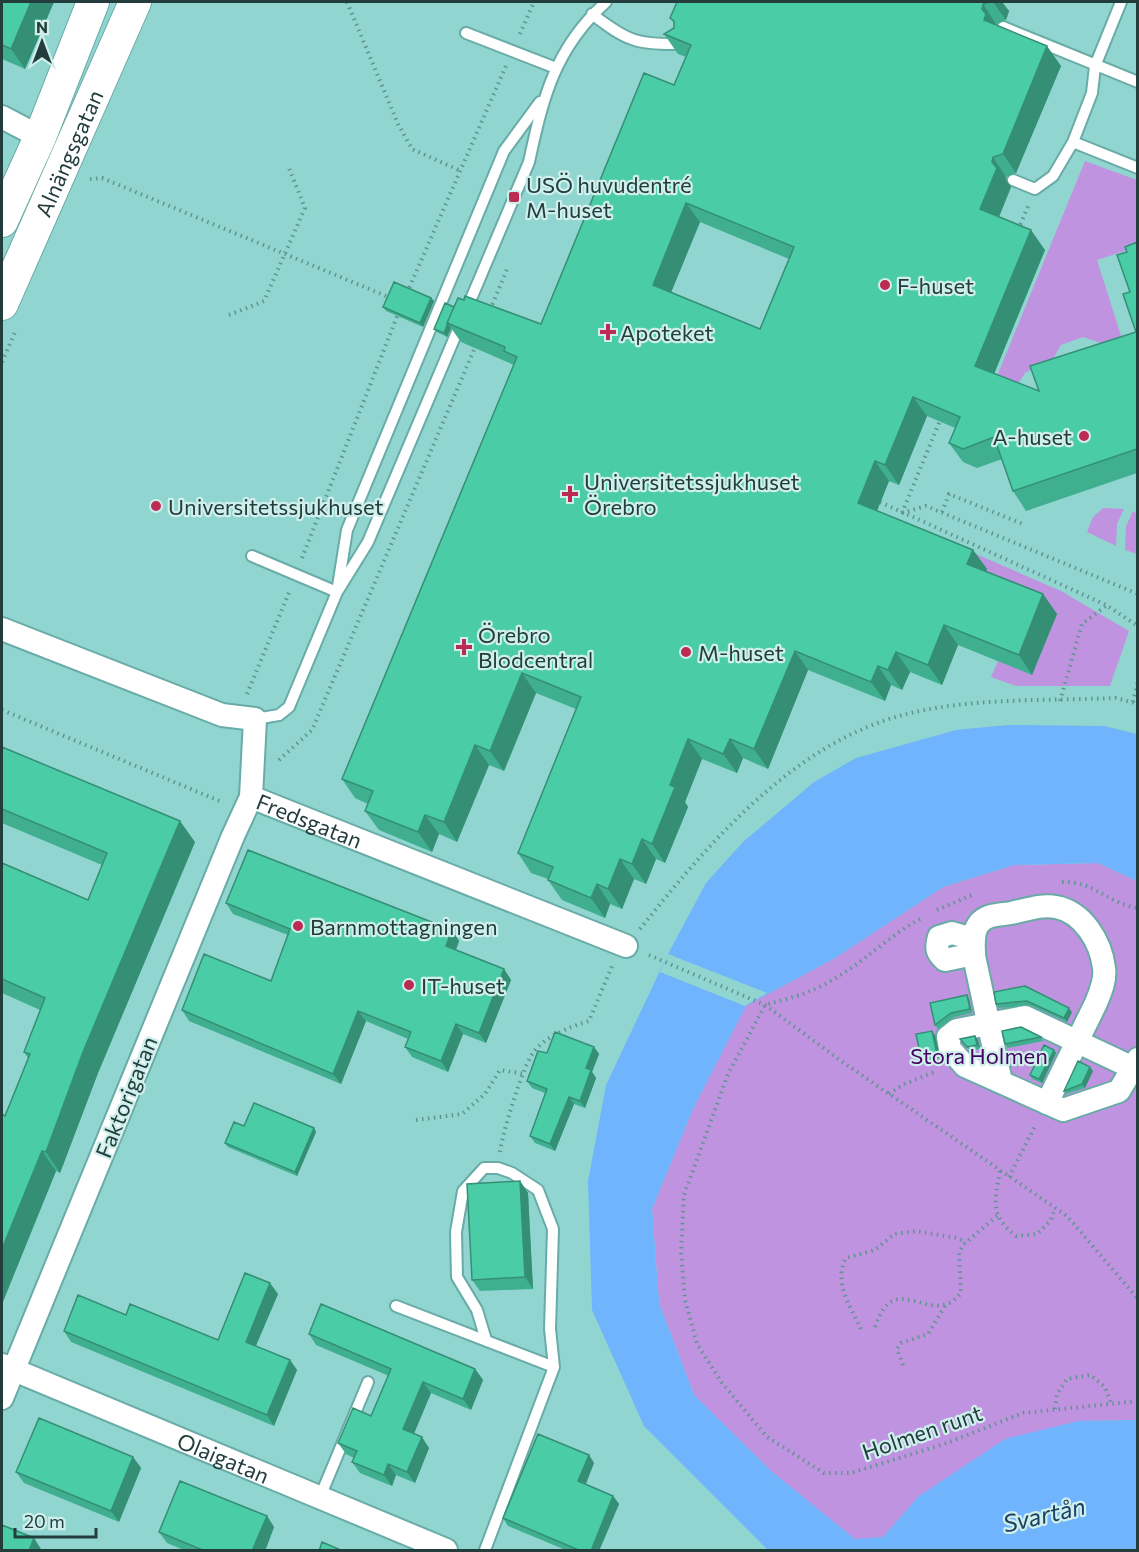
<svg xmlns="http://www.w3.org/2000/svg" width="1139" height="1552" font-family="Commissioner,sans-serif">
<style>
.green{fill:#c093e0}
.water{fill:#6fb4fc}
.pier{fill:#91d5d0}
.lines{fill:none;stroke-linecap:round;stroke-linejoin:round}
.lane-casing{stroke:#69aba7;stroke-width:14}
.street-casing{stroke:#69aba7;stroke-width:26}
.secondary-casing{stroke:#69aba7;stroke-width:34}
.path{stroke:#619491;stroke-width:4;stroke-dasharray:1.5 4.5;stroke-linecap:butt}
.lane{stroke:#fff;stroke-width:10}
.street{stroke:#fff;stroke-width:22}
.secondary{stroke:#fff;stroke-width:32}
.wall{fill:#40af90;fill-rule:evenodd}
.shaded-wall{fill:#348f75}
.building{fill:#4acca7;stroke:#348f75;stroke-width:1.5;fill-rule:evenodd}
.poi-dot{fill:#bb2b52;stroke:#ceefec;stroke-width:2}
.labels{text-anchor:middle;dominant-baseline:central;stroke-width:4.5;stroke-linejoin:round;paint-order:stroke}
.street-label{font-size:22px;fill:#223d3c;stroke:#ceefec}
.poi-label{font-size:22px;fill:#223d3c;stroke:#ceefec;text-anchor:start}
.park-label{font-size:22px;fill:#440062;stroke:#ceefec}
.water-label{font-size:24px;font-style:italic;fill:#1b3f63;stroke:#ceefec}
</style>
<rect width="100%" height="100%" fill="#91d5d0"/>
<!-- green -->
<path class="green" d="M1085,161L1137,180V247L1097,260L1123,342L1110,346L1083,337L1061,345L1050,364L1026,372L1015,388L995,381Z
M1103,508L1124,509L1117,524L1116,546L1087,532L1093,517Z
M1133,511L1137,514V554L1125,550L1126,526Z
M923,531L1061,591L1129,631L1110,686H1016L991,677L998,661L1032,674L981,583Z
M1098,863L1137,881V1420L1078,1421L919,1496L883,1537L855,1540L771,1471L694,1395L659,1303L652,1209L693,1109L745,1006L835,958L943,887L1014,865Z"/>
<!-- water -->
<path class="water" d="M1007,725L1104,726L1137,734V881L1098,863L1014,865L943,887L835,958L746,1006L693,1109L652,1209L659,1303L694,1395L771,1471L855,1539L883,1537L919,1496L1005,1439L1078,1421L1137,1420V1550H768L644,1426L592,1310L588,1181L606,1085L668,954L706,883L743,842L814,782L856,758L956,730Z"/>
<!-- pier -->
<path class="pier" d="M668,954L767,993L745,1006L660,972Z"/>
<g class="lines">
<!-- lane casing -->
<g class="lane-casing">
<path id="lane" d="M592,14C627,41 637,45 681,44
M1003,27L1138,82
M466,33L556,68
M1073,142L1138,168
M1013,180L1035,189L1053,176L1073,142L1092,93L1095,66L1121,2
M252,556L337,592
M338,586L347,530L504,151L540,102
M255,719L279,715L289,707L337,592L368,542L529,162C543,97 555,48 606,2
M396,1306L554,1367
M320,1497L368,1382
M485,1550L554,1367L550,1329L553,1229L538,1190L512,1173L498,1168H484L463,1191L456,1232L457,1277L477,1310L486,1340"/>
</g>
<!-- street casing -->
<g class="street-casing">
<g id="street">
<path d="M2,117L40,137"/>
<path d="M2,629L222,715L255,719L251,797L233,836L2,1398"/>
<path id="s1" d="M251,797L626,946"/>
<path d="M973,939L952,933L939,937C936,948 936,952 945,960L974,954"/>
<path d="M1131,1067L1025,1017L957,1030L948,1037L950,1049L965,1066L1063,1110L1119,1091L1138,1059"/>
<path d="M1001,1082L974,956C974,946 972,934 978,925C985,914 999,915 1011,913C1026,910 1041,904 1056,907C1083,912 1101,942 1104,968C1106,980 1100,993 1096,1003L1047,1103"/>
<path id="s2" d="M2,1365L446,1550"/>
</g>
</g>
<!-- secondary casing -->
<g class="secondary-casing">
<g id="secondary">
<path d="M2,221L40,137L93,2"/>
<path id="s3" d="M2,304L135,2"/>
</g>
</g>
<!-- path -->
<path class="path" d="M347,2L398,124L412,149L461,171
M520,34L534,2
M90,179L102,178L391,298
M1018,230L1029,204
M407,293L506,66
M490,310L508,267
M229,315L264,301L305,208L288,166
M2,362L16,330
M880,502L1106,605L1138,626
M942,512L949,494L1023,524
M902,513L941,418
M902,513L926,506L1138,594
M302,558L398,314
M247,694L290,590
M1060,701L1082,624L1106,606
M1133,702L1138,681
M2,710L222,802
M279,760L312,730L476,345
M1062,882C1095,881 1106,903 1138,908
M937,910L972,895
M920,919C887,937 861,965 827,983C808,994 786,999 765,1005L728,1074L684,1195L681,1252L685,1300L697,1344L722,1383L767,1437L824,1473H851L944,1444L1023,1413L1138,1401
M640,929C707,845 791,746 899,716C968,697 1045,701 1116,698L1138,704
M649,955L765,1005L844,1063L1067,1216L1138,1299
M889,1094L904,1084L937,1071
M416,1120L462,1114L485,1094L500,1070L525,1074
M500,1152C502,1134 523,1066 533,1053C543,1037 572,1026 589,1021L612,966
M1000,1171C995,1201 989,1215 1016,1236L1037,1234L1051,1220L1055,1208
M1009,1177L1036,1124
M875,1327C895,1265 931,1331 961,1293L959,1253L964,1244L997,1216
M861,1329C850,1306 833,1282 846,1258L875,1250L894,1234L916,1231L957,1238L966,1242
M903,1365L897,1349L901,1343L928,1334L945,1306
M1055,1409L1057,1394L1067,1379L1090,1375L1105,1387L1111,1403"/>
<!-- lane -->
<use href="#lane" class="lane"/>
<!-- street -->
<use href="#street" class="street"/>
<!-- secondary -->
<use href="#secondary" class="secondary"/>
</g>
<!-- wall -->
<path class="wall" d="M2,2H54L25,69L2,59Z
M677,2H1002L1009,11L1006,20L996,24V25L1061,66L1016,173L1006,177V180L1011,187L999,217L1045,250L994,374L1039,391L1136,332L1130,292L1127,252L1137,242V473L1026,511L1013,491L1002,459L977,468L963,462L949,443L955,428L927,416L899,485L889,481L877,511L973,550L987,569L986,571L1043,594L1057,614L1032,675L958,645L942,685L910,672L902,690L891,685L885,701L808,670L768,769L743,758L737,773L702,759L685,802L688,807L665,863L656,859L646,884L634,879L622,909L610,904L605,918L562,900L548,880V879L531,873L518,853L576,709L536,693L504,771L489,765L457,842L439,834L432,852L379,830L365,811L368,804L355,798L342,779L514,365L461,342L451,328L447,337L437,332L434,329L454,307L464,300L541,324L674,85L686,57L678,54L664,34L674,28V23L670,18ZM700,222L789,259L760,329L671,292Z
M431,298L434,301L423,327L386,311L383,307Z
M2,747L195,842L98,1073L60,1173L56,1171L2,1304V1114L5,1116L28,1058L24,1052L40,1010L2,993V863L88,900L102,865L2,823Z
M226,903L452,930L459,941L456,950L504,969L511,980L486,1043L463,1034L448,1072L412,1057L405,1047L408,1039L366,1021L341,1084L189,1021L182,1010L271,981L288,935L233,914Z
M994,992L1072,1012L1067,1022L1030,1005L999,1008L996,1004Z
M967,995L969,999L972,1013L954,1017L938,1029L935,1025Z
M935,1035L940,1058L924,1062L921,1058Z
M975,1036L978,1040L980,1049L970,1051L960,1039Z
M1041,1037L1043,1041L1008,1048L1005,1044Z
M594,1047L599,1054L592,1072L596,1078L585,1108L574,1104L555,1151L535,1143L530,1136L545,1093L532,1088L527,1081L547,1053Z
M1054,1050L1056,1053L1042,1083L1032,1079L1030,1075Z
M1093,1071L1085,1088L1066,1094L1064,1091Z
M244,1126L314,1128L316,1132L297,1176L228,1147L225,1143Z
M520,1181L528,1193L533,1289L480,1291L472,1280Z
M278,1294L256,1346L290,1360L297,1370L274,1426L71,1342L64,1331L126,1315L218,1340Z
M309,1334L475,1369L483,1380L471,1410L431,1393L413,1434L429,1448L415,1483L396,1475L392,1486L360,1473L352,1462L354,1458L346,1454L338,1443L371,1416L389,1376L316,1345Z
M589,1455L594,1463L585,1484L613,1496L619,1504L599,1551H568L508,1526L503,1518Z
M133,1457L141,1468L119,1522L24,1483L16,1472Z
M267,1516L274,1527L265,1551H186L167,1543L159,1532Z"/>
<!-- shaded-wall -->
<path class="shaded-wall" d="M31,2H54L25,69L11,49Z
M993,2H1002L1009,11L1006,20Z
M983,4L996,24V28L984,20L982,9Z
M1047,46L1061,66L1016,173L1003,154Z
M993,157L1006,177V180L1011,187L994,229L980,209Z
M686,203L700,222L666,305L653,285Z
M1031,230L1045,250L989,386L975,366Z
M431,298L434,301L423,327L420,323Z
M448,324L451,328L447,337L444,333Z
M913,397L927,416L899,485L885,465Z
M875,461L889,481L872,523L858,503Z
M973,550L987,569L981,583L967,564Z
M1043,594L1057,614L1032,675L1019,655Z
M944,625L958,645L942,685L928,665Z
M795,651L808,670L768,769L754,749Z
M896,652L910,672L902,690L888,670Z
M878,666L891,685L885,701L871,682Z
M522,673L536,693L504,771L490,751Z
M688,739L702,759L685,802L688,807L665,863L652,844L670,785Z
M730,739L743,758L737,773L723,754Z
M475,745L489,765L457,842L444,822Z
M425,815L439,834L432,852L418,832Z
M180,821L195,842L98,1073L60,1173L46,1152L83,1052Z
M642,839L656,859L646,884L632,864Z
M620,859L634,879L622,909L608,889Z
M597,884L610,904L605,918L591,898Z
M452,930L459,941L453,957L446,946Z
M504,969L511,980L486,1043L479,1033Z
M967,995L969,999L972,1013L970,1009Z
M1069,1008L1072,1012L1067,1022L1064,1018Z
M358,1011L366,1021L341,1084L333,1074Z
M456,1024L463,1034L448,1072L441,1061Z
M932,1031L935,1035L940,1058L937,1054Z
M975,1036L978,1040L980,1049L977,1045Z
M594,1047L599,1054L592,1072L596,1078L585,1108L580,1101L586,1068Z
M1054,1050L1056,1053L1042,1083L1039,1079Z
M1090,1067L1093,1071L1085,1088L1082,1084Z
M569,1097L574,1104L555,1151L550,1144Z
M314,1128L316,1132L297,1176L295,1172Z
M42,1151L56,1171L2,1304V1249Z
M520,1181L528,1193L533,1289L525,1277Z
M270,1283L278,1294L253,1352L246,1342Z
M290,1360L297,1370L274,1426L267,1415Z
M475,1369L483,1380L471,1410L463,1399Z
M423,1382L431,1393L411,1441L403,1429Z
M422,1437L429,1448L415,1483L407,1472Z
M589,1455L594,1463L584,1489L578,1481Z
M133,1457L141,1468L119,1522L111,1511Z
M388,1464L396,1475L392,1486L384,1475Z
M613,1496L619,1504L599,1551H591Z
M267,1516L274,1527L265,1551H252Z
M34,1538L41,1549V1551H29Z"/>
<!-- building -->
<path class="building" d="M2,2H31L11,49L2,45Z
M677,2H989L983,4L982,9L986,14L984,20L1047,46L1003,154L993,157L992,162L997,168L980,209L1031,230L975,366L1039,391L1030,366L1136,332L1123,294L1130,292L1117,255L1127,252L1125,247L1137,242V449L1013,491L994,437L963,449L949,443L960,417L913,397L885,465L875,461L858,503L973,550L967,564L1043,594L1019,655L944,625L928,665L896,652L888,670L878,666L871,682L795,651L754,749L730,739L723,754L688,739L670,785L675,787L652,844L642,839L632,864L620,859L608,889L597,884L591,898L548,880L553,867L518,853L581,697L522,673L490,751L475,745L444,822L425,815L418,832L365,811L373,791L342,779L517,357L504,351L505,347L447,323L458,298L464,300L465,296L541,324L644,73L674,85L691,45L664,34L674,28V21L670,18ZM686,203L794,247L760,329L653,285Z
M394,282L431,298L420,323L383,307Z
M445,303L454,307L447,323H448L444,333L434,329Z
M2,747L180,821L83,1052L46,1152L42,1151L2,1249V1114L5,1116L30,1054L24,1052L45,998L2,979V863L88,900L107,853L2,809Z
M248,850L452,930L446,946L504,969L479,1033L456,1024L441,1061L405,1047L411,1032L358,1011L333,1074L182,1010L204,954L271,981L290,929L226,903Z
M1025,986L1069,1008L1064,1018L1027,1001L996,1004L994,992Z
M967,995L970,1009L951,1013L935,1025L930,1003Z
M1021,1027L1041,1037L1005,1044L1002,1031Z
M932,1031L937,1054L921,1058L916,1034Z
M555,1032L594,1047L586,1068L591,1070L580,1101L569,1097L550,1144L530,1136L547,1089L527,1081L538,1051L547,1053Z
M975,1036L977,1045L967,1047L960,1039Z
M1044,1045L1054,1050L1039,1079L1030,1075Z
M1078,1061L1090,1067L1082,1084L1064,1091Z
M254,1103L314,1128L295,1172L225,1143L234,1122L244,1126Z
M520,1181L525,1277L472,1280L467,1184Z
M245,1273L270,1283L246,1342L290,1360L267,1415L64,1331L78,1295L126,1315L130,1304L218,1340Z
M321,1304L475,1369L463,1399L423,1382L403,1429L422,1437L407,1472L388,1464L384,1475L352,1462L357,1451L338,1443L353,1408L371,1416L391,1369L309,1334Z
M39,1418L133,1457L111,1511L16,1472Z
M538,1434L589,1455L578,1481L613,1496L591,1551H581L503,1518Z
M180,1481L267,1516L252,1551H205L159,1532Z
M2,1525L34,1538L29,1551H2Z
M322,1542L343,1551H319Z"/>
<!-- markers -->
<g class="poi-dot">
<rect x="508" y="191" width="12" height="12" rx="3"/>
<circle cx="885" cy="285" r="6"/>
<path d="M605 323h6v6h6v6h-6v6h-6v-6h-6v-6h6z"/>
<circle cx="1084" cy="436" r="6"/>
<path d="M567 485h6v6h6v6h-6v6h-6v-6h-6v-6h6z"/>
<circle cx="156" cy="506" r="6"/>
<path d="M461 638h6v6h6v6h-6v6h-6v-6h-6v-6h6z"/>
<circle cx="686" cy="652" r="6"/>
<circle cx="298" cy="926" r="6"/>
<circle cx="409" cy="985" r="6"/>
</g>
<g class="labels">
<!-- street labels -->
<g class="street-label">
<text stroke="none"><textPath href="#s3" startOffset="165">Alnängsgatan</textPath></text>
<text stroke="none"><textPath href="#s1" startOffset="63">Fredsgatan</textPath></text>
<text transform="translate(126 1097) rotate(-68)">Faktorigatan</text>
<text transform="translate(922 1432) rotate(-19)">Holmen runt</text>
<text stroke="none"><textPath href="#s2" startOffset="240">Olaigatan</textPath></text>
</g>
<!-- poi labels -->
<g class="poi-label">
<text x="526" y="184">USÖ huvudentré<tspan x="526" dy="25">M-huset</tspan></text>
<text x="897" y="285">F-huset</text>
<text x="620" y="332">Apoteket</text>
<text x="1072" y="436" text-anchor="end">A-huset</text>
<text x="584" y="481">Universitetssjukhuset<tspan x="584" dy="25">Örebro</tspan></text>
<text x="168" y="506">Universitetssjukhuset</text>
<text x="478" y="634">Örebro<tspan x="478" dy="25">Blodcentral</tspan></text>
<text x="698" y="652">M-huset</text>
<text x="310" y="926">Barnmottagningen</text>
<text x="421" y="985">IT-huset</text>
</g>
<!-- park labels -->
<g class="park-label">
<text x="979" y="1055">Stora Holmen</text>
</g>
<!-- water labels -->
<g class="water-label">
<text transform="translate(1044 1514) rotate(-13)">Svartån</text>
</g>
</g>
<!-- border -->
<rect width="1139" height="1552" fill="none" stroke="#223d3c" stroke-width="6"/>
<!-- north arrow -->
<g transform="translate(42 42)" stroke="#ceefec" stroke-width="4.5" paint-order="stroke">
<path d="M0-4.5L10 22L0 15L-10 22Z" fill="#223d3c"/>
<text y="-9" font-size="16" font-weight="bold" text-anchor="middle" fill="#223d3c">N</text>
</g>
<!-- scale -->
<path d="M15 1528v9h81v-9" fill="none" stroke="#223d3c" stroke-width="3"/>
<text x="24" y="1528" font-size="18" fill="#223d3c" stroke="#ceefec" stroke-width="4.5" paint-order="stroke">20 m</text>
</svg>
